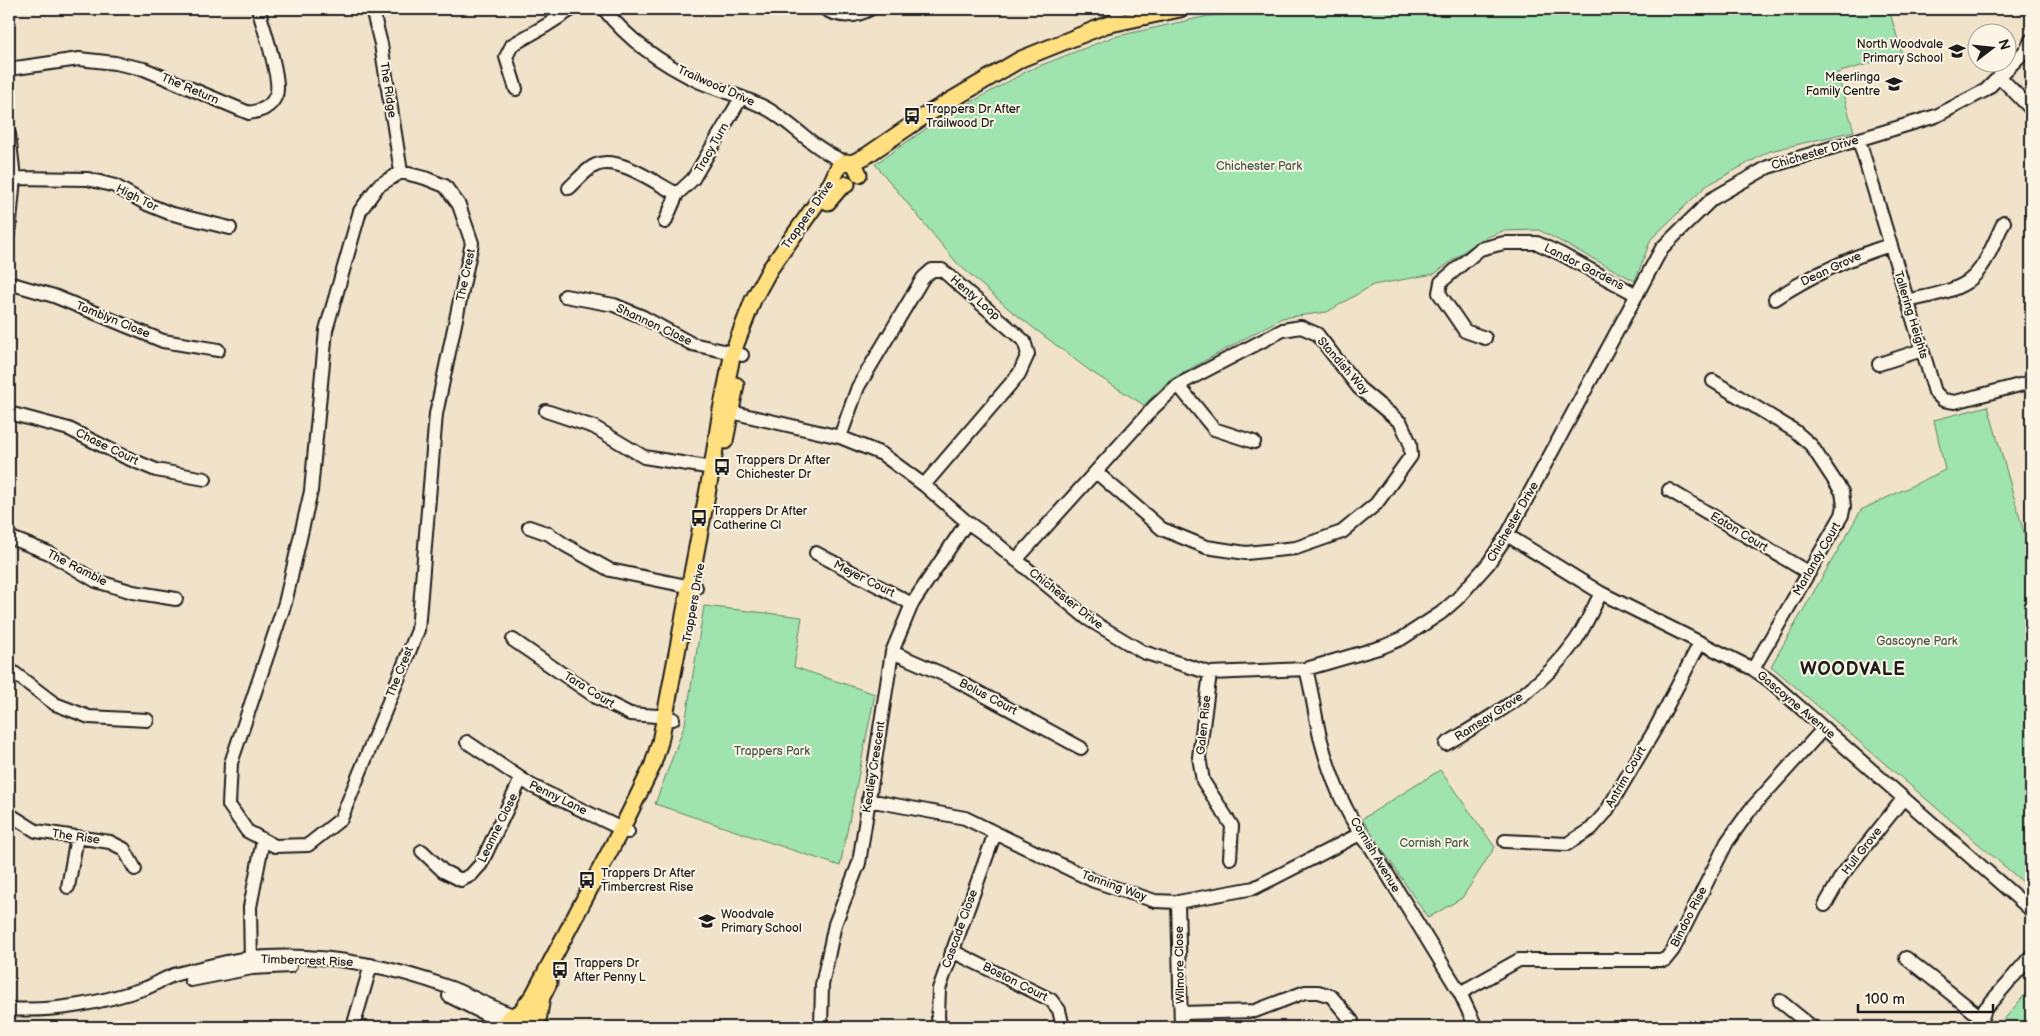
<svg xmlns="http://www.w3.org/2000/svg" width="2040" height="1036" font-family="'Balsamiq Sans',sans-serif">
<style>
.green{fill:#9fe3ae;stroke:#5e8065}
.lines{fill:none;stroke-linecap:round;stroke-linejoin:round}
.minor-casing{stroke:#1c1c1c;stroke-width:16}
.major-casing{stroke:#1c1c1c;stroke-width:19}
.minor{stroke:#fcf5e5;stroke-width:12}
.major{stroke:#ffdf80;stroke-width:15}
.labels{text-anchor:middle;dominant-baseline:central;stroke-width:4;stroke-linejoin:round;paint-order:stroke}
.poi-label{font-size:12px;fill:#1c1c1c;stroke:#fcf5e5;text-anchor:start}
.street-label{font-size:12px;fill:#1c1c1c;stroke:#fcf5e5}
.park-label{font-size:12px;fill:#435848;stroke:#fcf5e5}
.district-label{font-size:18px;font-weight:bold;letter-spacing:1px;fill:#1c1c1c;stroke:#fcf5e5}
</style>
<rect width="100%" height="100%" fill="#f1e3ca"/>
<filter id="ink" filterUnits="userSpaceOnUse"><feTurbulence type="fractalNoise" baseFrequency=".02" numOctaves="2"/><feDisplacementMap in="SourceGraphic" scale="10" xChannelSelector="R" yChannelSelector="G"/><feConvolveMatrix kernelMatrix="1 2 1 2 8 2 1 2 1" color-interpolation-filters="sRGB"/></filter>
<g filter="url(#ink)">
<!-- green -->
<path class="green" d="M1296,9H1889L1902,54L1837,73L1854,131L1770,151L1706,186L1651,239L1635,281L1539,230L1503,231L1480,240L1434,274L1373,285L1327,312L1282,318L1170,380L1144,405L1090,371L1010,310L956,262L875,164L936,122L1029,70L1113,37L1208,16Z
M1988,406L2031,557V889L1771,666L1861,510L1945,470L1934,420Z
M704,606L802,617L794,667L875,694L840,866L655,804L685,724Z
M1440,770L1495,847L1462,898L1428,918L1362,819Z
M2031,987V1027H1998Z"/>
<g class="lines">
<!-- minor casing -->
<g class="minor-casing">
<path id="minor" d="M372,9L381,44L401,172
M604,9C629,41 664,65 700,82C723,92 750,98 771,111C796,127 818,152 846,162
M825,9C839,18 856,17 870,9
M1116,9L1120,22
M9,69L79,59L115,63L144,69L249,113C260,111 271,108 276,95C282,82 263,25 258,9
M1999,76L2031,109
M516,89L506,57L512,45L547,25L572,9
M9,134L14,178L9,232
M1859,140L1935,392L1943,400L1955,402L2031,382
M401,172L425,178L445,186L459,205L472,243L436,414L418,630L341,819L308,845L275,846L247,831L229,805L231,763L285,603L311,491L326,330L360,211L378,186Z
M14,178L88,179L115,186L147,204L169,213L230,228
M569,188C577,181 586,169 596,165C618,155 657,184 677,194
M665,222L677,194L693,179L741,98
M9,283L54,296L163,341L218,350
M565,296L614,305L643,317L692,344L742,355
M1775,299C1811,275 1849,258 1890,245
M1907,301C1927,296 1950,293 1967,282C1986,269 1994,241 2004,222
M1485,338L1465,331L1439,293L1441,282L1480,249L1504,243H1537L1561,254L1637,295
M1879,364L1922,350
M1713,381L1795,431L1811,445L1842,492L1844,506L1842,515L1753,669
M1178,385L1214,429L1254,442
M722,410L840,437L882,454L924,485L967,522L991,539L1088,619L1143,652L1210,673L1306,669L1382,647L1401,639L1441,613L1457,599L1488,564L1507,535L1662,248L1712,199L1768,167L1936,116L1986,90L2027,49L2031,40
M546,411L594,427L644,457L719,469
M9,413L69,429L125,457L156,470L205,479
M840,437L858,387L923,278L932,270H942L1024,341L1028,354L1019,374L924,485
M1669,490L1809,573
M529,527L549,534L565,545L610,570L696,588
M1507,535L1601,593L1753,669L1770,681L2031,910
M9,537L49,553L96,581L133,592L176,599
M816,553L912,604
M1016,560L1154,407L1178,385L1283,330L1301,327L1317,334L1359,388L1401,423L1410,443L1411,456L1376,504L1342,532L1296,548L1246,553L1206,547L1162,529L1096,472
M513,640L596,697L630,714L657,716L673,719
M892,652L954,679L1081,748
M9,669L55,704L89,717L147,720
M1306,669C1312,691 1315,715 1320,737C1330,776 1347,818 1372,849L1460,993L1476,1027
M1210,673L1199,757L1203,781L1232,826L1230,858
M467,742L532,786L628,832
M1446,744C1495,714 1542,689 1576,640C1586,625 1593,608 1601,593
M868,800L965,818L1094,881L1155,901L1178,902L1254,888L1360,834
M9,814L36,831L110,842L124,849L135,869
M1505,841L1567,844L1591,829L1606,812L1654,731L1700,643
M422,851L443,871L461,880L471,875L481,864L521,779
M68,887L77,837
M1178,902L1181,1027
M1825,905L1842,875L1903,799
M952,951L1051,1000L1059,1010L1063,1027
M1906,958L1982,1018
M251,965L250,907L263,840
M191,980L252,968L290,966
M1460,993L1519,960H1665L1673,950L1727,842L1750,810L1824,728
M449,996L497,1020L502,1027
M1780,1001L1812,1027
M9,1009C57,1012 100,1003 146,988C156,984 166,977 177,974C197,969 230,960 251,958C318,952 388,965 451,988C472,996 492,1008 513,1015
M1181,1013L1255,1011L1305,992H1318L1331,996L1352,1021
M353,1027L371,965
M821,1027L822,985L835,924L859,863L892,652L912,604L967,522
M939,1027L938,1016L939,989L995,833
M1974,1027L1982,1018L1985,1009L2031,956"/>
</g>
<!-- major casing -->
<g class="major-casing">
<path id="major" d="M852,163L866,156L926,115L1021,59L1106,25L1180,9
M828,202L839,189L847,184
M725,441L736,385
M520,1013L534,994L622,828L652,767L660,742L712,468L721,410L733,352L753,300L770,269L831,183L839,166L846,162L852,163L855,165L859,174
M504,1027C507,1016 516,1011 528,1015
M537,1027L542,997L549,983"/>
</g>
<!-- minor -->
<use href="#minor" class="minor"/>
<!-- major -->
<use href="#major" class="major"/>
</g>
</g>
<!-- icons -->
<defs>
<g id="school-bare" transform="scale(1.35)"><path d="M0-5L7-2L0 1L-7-2ZM-4 1L0 2.5L4 1V4Q0 6-4 4Z" fill="#1c1c1c" stroke="#fcf5e5" stroke-width="2.5" paint-order="stroke"/></g>
<g id="bus-bare" transform="scale(1.35)"><path d="M-5-6H5V4H4V6H2V4H-2V6H-4V4H-5ZM-3.5-4V0h7V-4ZM-3.5 1.2v1.5H-2V1.2ZM2 1.2v1.5H3.5V1.2Z" fill="#1c1c1c" stroke="#fcf5e5" stroke-width="2.5" paint-order="stroke"/></g>
</defs>
<g fill-rule="evenodd">
<use href="#school-bare" x="1957" y="51"/>
<use href="#school-bare" x="1894" y="84"/>
<use href="#bus-bare" x="912" y="116"/>
<use href="#bus-bare" x="722" y="467"/>
<use href="#bus-bare" x="699" y="518"/>
<use href="#bus-bare" x="587" y="880"/>
<use href="#school-bare" x="707" y="921"/>
<use href="#bus-bare" x="560" y="970"/>
</g>
<g class="labels">
<!-- poi labels -->
<g class="poi-label">
<text x="1943" y="44" text-anchor="end">North Woodvale<tspan x="1943" dy="14">Primary School</tspan></text>
<text x="1880" y="77" text-anchor="end">Meerlinga<tspan x="1880" dy="14">Family Centre</tspan></text>
<text x="926" y="109">Trappers Dr After<tspan x="926" dy="14">Trailwood Dr</tspan></text>
<text x="736" y="460">Trappers Dr After<tspan x="736" dy="14">Chichester Dr</tspan></text>
<text x="713" y="511">Trappers Dr After<tspan x="713" dy="14">Catherine Cl</tspan></text>
<text x="601" y="873">Trappers Dr After<tspan x="601" dy="14">Timbercrest Rise</tspan></text>
<text x="721" y="914">Woodvale<tspan x="721" dy="14">Primary School</tspan></text>
<text x="574" y="963">Trappers Dr<tspan x="574" dy="14">After Penny L</tspan></text>
</g>
<!-- street labels -->
<g class="street-label">
<text transform="translate(716 86) rotate(24)">Trailwood Drive</text>
<text transform="translate(190 89) rotate(23)">The Return</text>
<text transform="translate(388 90) rotate(81)">The Ridge</text>
<text transform="translate(712 148) rotate(-60)">Tracy Turn</text>
<text transform="translate(1815 153) rotate(-17)">Chichester Drive</text>
<text transform="translate(137 198) rotate(27)">High Tor</text>
<text transform="translate(808 215) rotate(-55)">Trappers Drive</text>
<text transform="translate(1584 267) rotate(27)">Landor Gardens</text>
<text transform="translate(1831 269) rotate(-25)">Dean Grove</text>
<text transform="translate(466 275) rotate(-78)">The Crest</text>
<text transform="translate(975 298) rotate(41)">Henty Loop</text>
<text transform="translate(1911 315) rotate(73)">Tallering Heights</text>
<text transform="translate(113 320) rotate(22)">Tamblyn Close</text>
<text transform="translate(654 325) rotate(25)">Shannon Close</text>
<text transform="translate(1343 366) rotate(49)">Standish Way</text>
<text transform="translate(107 447) rotate(26)">Chase Court</text>
<text transform="translate(1513 522) rotate(-60)">Chichester Drive</text>
<text transform="translate(1739 532) rotate(31)">Eaton Court</text>
<text transform="translate(1817 559) rotate(-60)">Marlandy Court</text>
<text transform="translate(77 568) rotate(27)">The Ramble</text>
<text transform="translate(864 579) rotate(27)">Meyer Court</text>
<text transform="translate(1066 599) rotate(38)">Chichester Drive</text>
<text transform="translate(694 603) rotate(-80)">Trappers Drive</text>
<text transform="translate(400 672) rotate(-68)">The Crest</text>
<text transform="translate(589 690) rotate(32)">Tara Court</text>
<text transform="translate(988 697) rotate(28)">Bolus Court</text>
<text transform="translate(1796 705) rotate(40)">Gascoyne Avenue</text>
<text transform="translate(1489 717) rotate(-33)">Ramsay Grove</text>
<text transform="translate(1204 725) rotate(-84)">Galen Rise</text>
<text transform="translate(874 767) rotate(-81)">Keatley Crescent</text>
<text transform="translate(1626 777) rotate(-60)">Antrim Court</text>
<text transform="translate(558 798) rotate(26)">Penny Lane</text>
<text transform="translate(498 828) rotate(-64)">Leanne Close</text>
<text transform="translate(76 837) rotate(8)">The Rise</text>
<text transform="translate(1862 851) rotate(-52)">Hull Grove</text>
<text transform="translate(1375 855) rotate(59)">Cornish Avenue</text>
<text transform="translate(1114 886) rotate(20)">Tanning Way</text>
<text transform="translate(1689 917) rotate(-63)">Bindoo Rise</text>
<text transform="translate(960 929) rotate(-70)">Cascade Close</text>
<text transform="translate(307 961) rotate(2)">Timbercrest Rise</text>
<text transform="translate(1180 965) rotate(-91)">Wilmore Close</text>
<text transform="translate(1015 982) rotate(27)">Boston Court</text>
</g>
<!-- park labels -->
<g class="park-label">
<text x="1259" y="166">Chichester Park</text>
<text x="1917" y="641">Gascoyne Park</text>
<text x="772" y="751">Trappers Park</text>
<text x="1434" y="843">Cornish Park</text>
</g>
<!-- district labels -->
<g class="district-label">
<text x="1853" y="669">WOODVALE</text>
</g>
</g>
<!-- margin -->
<rect width="2040" height="1036" fill="none" stroke="#fcf5e5" stroke-width="30"/>
<rect x="15" y="15" width="2010" height="1006" fill="none" stroke="#1c1c1c" stroke-width="2" filter="url(#ink)"/>
<!-- north arrow -->
<g transform="translate(1992 48) rotate(74)"><circle r="24" fill="#fcf5e5" stroke="#a29e95"/>
<path d="M0-4L9 19L0 12L-9 19Z" fill="#1c1c1c"/>
<text y="-8" font-size="14" font-weight="bold" text-anchor="middle" fill="#1c1c1c">N</text>
</g>
<!-- scale -->
<path d="M1858 1004v8h135v-8" fill="none" stroke="#1c1c1c" stroke-width="2.5"/>
<text x="1865" y="1004" font-size="15" fill="#1c1c1c" stroke="#fcf5e5" stroke-width="4" paint-order="stroke">100 m</text>
</svg>
